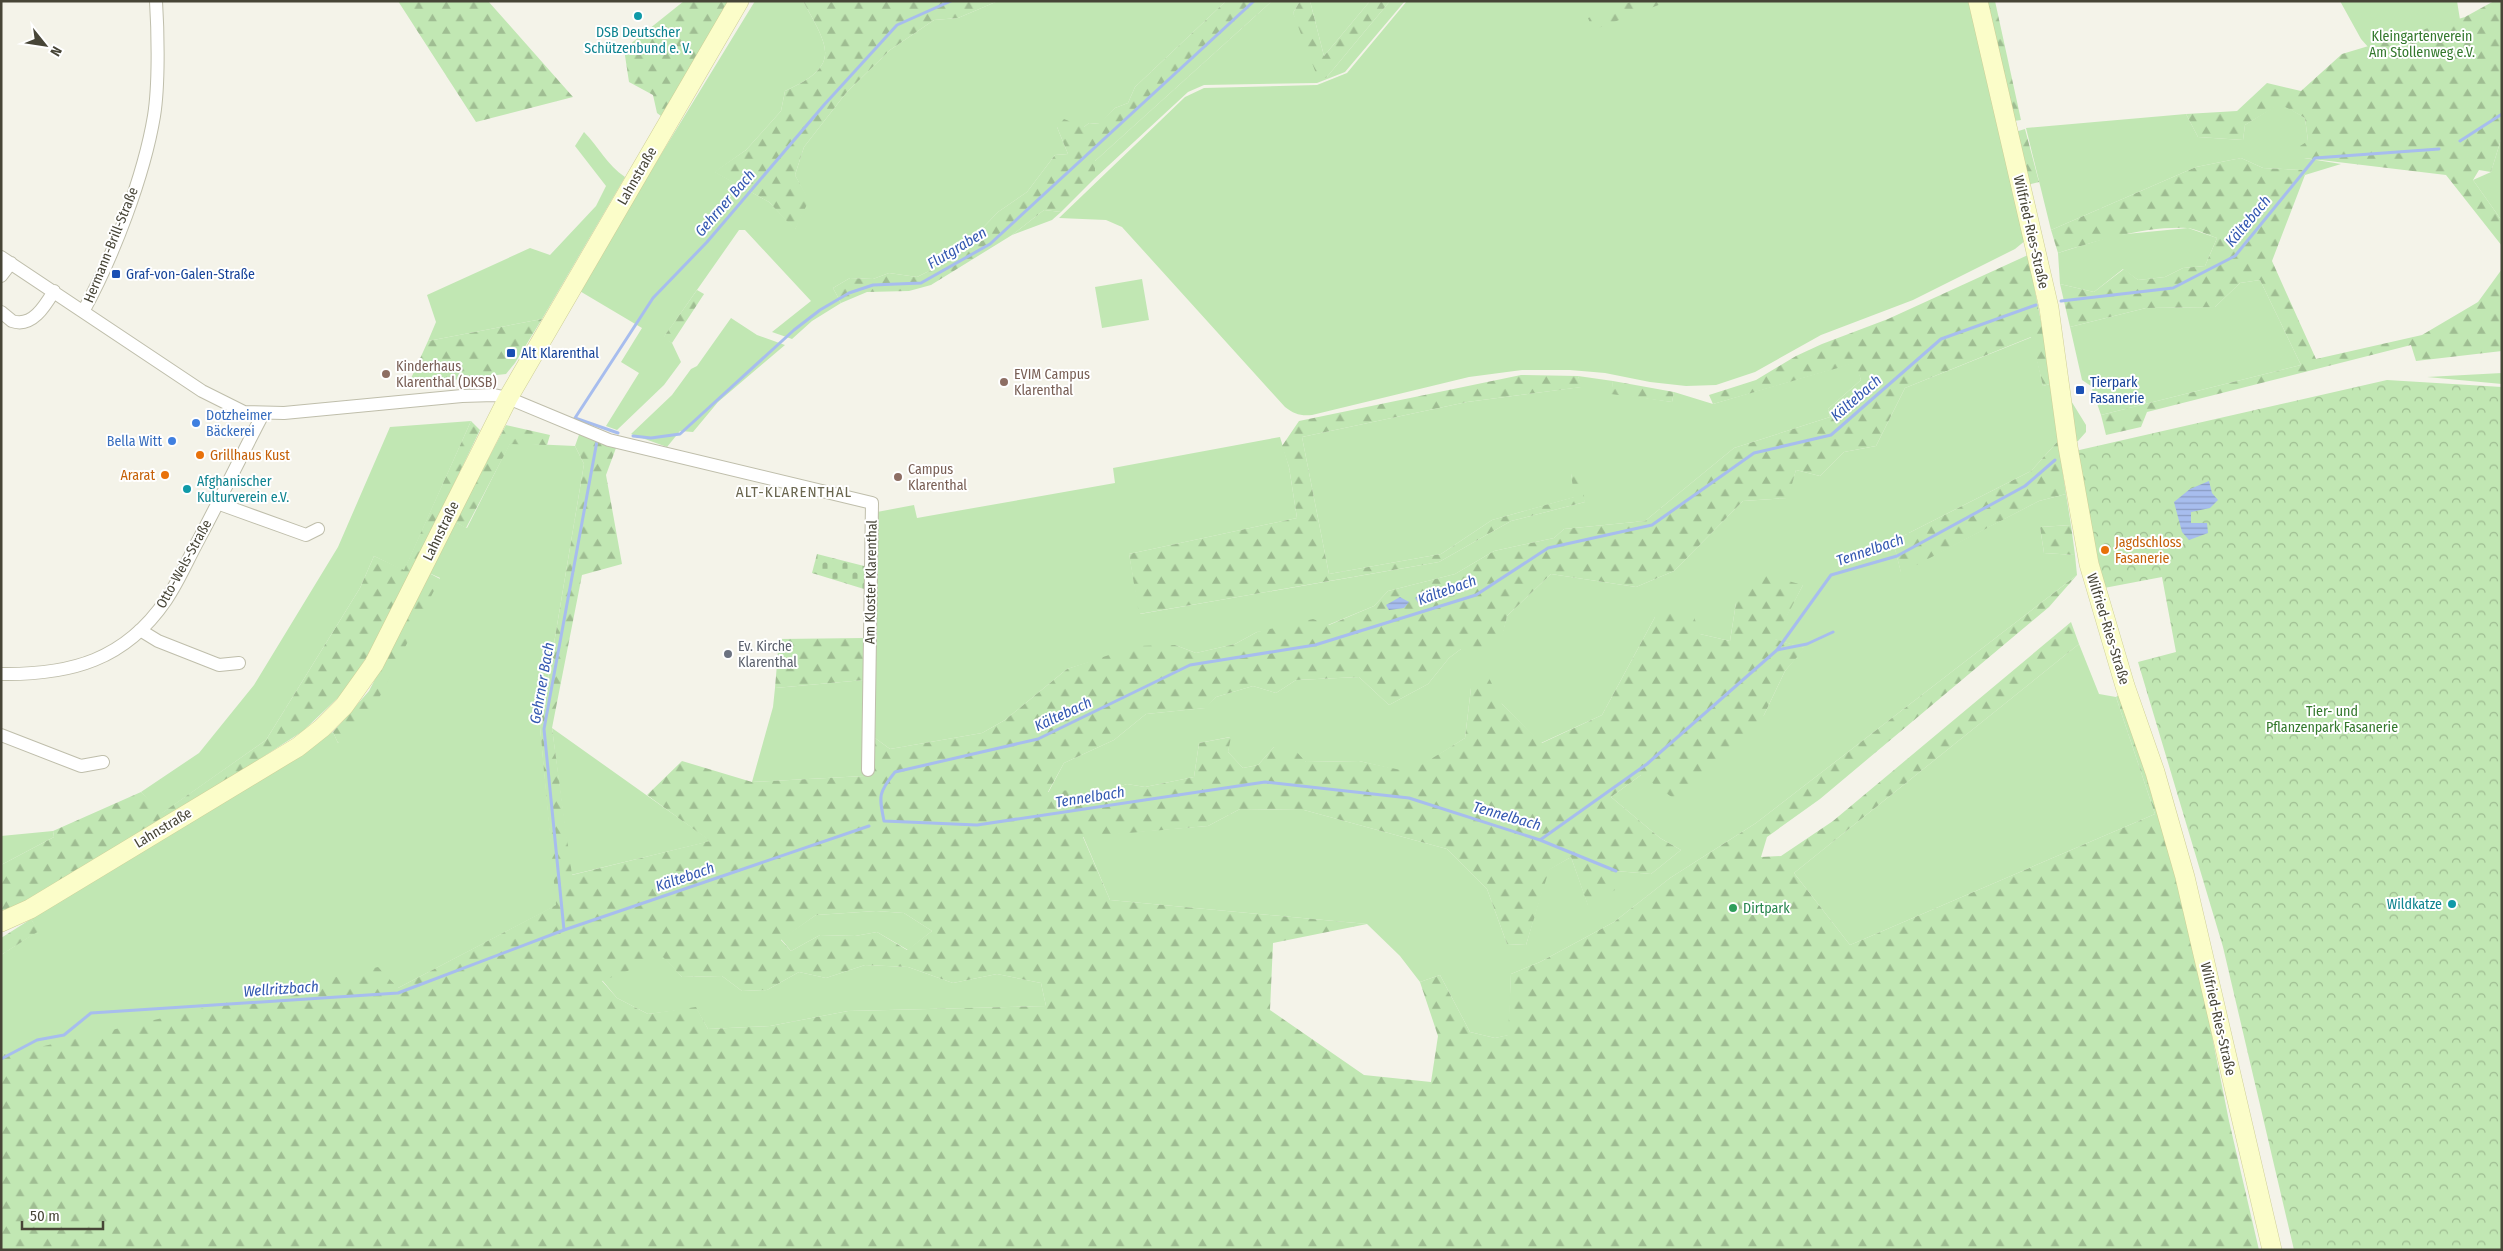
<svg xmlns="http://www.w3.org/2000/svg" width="2503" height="1251" font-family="'Fira Sans Condensed',sans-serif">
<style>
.green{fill:#c1e7b3}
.forest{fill:url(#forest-firs);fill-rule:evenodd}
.cemetery{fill:url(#cemetery-stones)}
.park{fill:url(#park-crowns)}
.water{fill:url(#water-rules)}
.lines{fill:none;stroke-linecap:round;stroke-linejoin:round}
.stream{stroke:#a7bdee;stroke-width:3}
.street-casing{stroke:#bfbeab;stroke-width:14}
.secondary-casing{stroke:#cecf97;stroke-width:20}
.street{stroke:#fff;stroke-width:12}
.secondary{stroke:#fbfdc9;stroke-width:19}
.culture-dot{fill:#0f9aa8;stroke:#fff;stroke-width:2}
.transit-dot{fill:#1a4fb4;stroke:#fff;stroke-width:2}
.education-dot{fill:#8d6e63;stroke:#fff;stroke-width:2}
.shop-dot{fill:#3f7fe0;stroke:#fff;stroke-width:2}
.food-dot{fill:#e8710a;stroke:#fff;stroke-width:2}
.worship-dot{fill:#6b7280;stroke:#fff;stroke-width:2}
.leisure-dot{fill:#2e9e5b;stroke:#fff;stroke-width:2}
.labels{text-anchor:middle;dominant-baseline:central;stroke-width:4;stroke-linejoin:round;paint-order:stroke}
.culture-label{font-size:14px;fill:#0d838f;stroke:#fff}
.park-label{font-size:14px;fill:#33782c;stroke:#fff}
.street-label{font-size:14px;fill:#474537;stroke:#fff}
.transit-label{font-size:14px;fill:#164399;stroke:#fff;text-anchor:start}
.education-label{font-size:14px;fill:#785e54;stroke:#fff;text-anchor:start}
.shop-label{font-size:14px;fill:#366cbe;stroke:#fff;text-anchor:start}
.food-label{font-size:14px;fill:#c56008;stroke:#fff;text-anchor:start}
.worship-label{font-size:14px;fill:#5b616d;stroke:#fff;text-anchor:start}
.leisure-label{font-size:14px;fill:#27864d;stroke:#fff;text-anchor:start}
.water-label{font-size:15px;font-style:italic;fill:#3358b1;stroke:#fff}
.neighbourhood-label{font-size:15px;letter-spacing:1px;fill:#6a664f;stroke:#fff}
</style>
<defs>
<pattern id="forest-firs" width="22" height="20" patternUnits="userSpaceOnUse" patternTransform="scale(1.25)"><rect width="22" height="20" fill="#c1e7b3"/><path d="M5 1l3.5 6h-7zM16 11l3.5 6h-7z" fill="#9fbd92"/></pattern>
<pattern id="cemetery-stones" width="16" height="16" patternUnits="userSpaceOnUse" patternTransform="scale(1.25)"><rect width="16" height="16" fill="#c1e7b3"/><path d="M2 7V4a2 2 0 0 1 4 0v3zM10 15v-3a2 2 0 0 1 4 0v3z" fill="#9fbd92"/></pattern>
<pattern id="park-crowns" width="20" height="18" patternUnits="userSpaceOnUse" patternTransform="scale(1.25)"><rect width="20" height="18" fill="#c1e7b3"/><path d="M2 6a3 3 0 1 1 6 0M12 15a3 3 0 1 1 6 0" fill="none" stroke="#9fbd92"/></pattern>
<pattern id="water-rules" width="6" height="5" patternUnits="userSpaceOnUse" patternTransform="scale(1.25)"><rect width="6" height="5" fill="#a7bdee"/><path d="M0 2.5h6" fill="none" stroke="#8a9bc2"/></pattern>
</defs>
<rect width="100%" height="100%" fill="#f4f3e9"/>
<!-- green -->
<path class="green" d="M755,1H803C828,47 843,65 785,91L781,111L746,150L715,172L769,202L795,229L808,200L795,175L804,147L846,93L890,50L934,20L958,18L998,1H1226L1135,87L1128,103L1115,108L1100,124L1089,123L1084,127H1057L1068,154L1055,155L1027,192L998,212L976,235L940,255L937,267L917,277L889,273L873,279L850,278L833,288L841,303L812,321L792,339L772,332L811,301L745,230H739L664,337L672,343L681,362L664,385L617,430L606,426L639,373L621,362L642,328L578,290Z
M1272,1H1300L1293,13L1326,78L1390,1H1405L1345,72L1317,83L1204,85L1188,92L1095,178V161Z
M1310,1H1370L1324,56Z
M1407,1H1971L2026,240L2015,249L1913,300L1821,335L1755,372L1716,385L1686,386L1650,382L1605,373L1570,370H1522L1469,377L1312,415C1300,416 1294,414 1285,407L1122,227L1106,220L1059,218L1185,97L1204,88L1317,85L1347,73Z
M2340,1H2457L2469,76L2417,102L2361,39Z
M2280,103L2305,118L2308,141L2304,158L2341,164L2305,175L2301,170L2263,168L2241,158L2196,167L2051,230L2026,128L2186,114L2198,137L2243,140L2245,125Z
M584,132C599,147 607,165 625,177L542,319L428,341L436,322L427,295L530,248L550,255L596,206L606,186L575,146Z
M2502,136V221L2473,180L2491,172Z
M1044,210L1061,212L1052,220L1012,235Z
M2188,228L2217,238L2205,266L2183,268L2165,277L2138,280L2123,269L2094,292L2060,284L2058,253L2116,235Z
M1142,279L1149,320L1102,328L1095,287Z
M2260,280L2301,365L2101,415L2091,386L2082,380L2070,327L2146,308L2215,307L2240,283Z
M731,318L757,335L785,345L718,402L693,432L680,431L667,447L631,434L672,395L691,369L697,366Z
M2032,337L2043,386L2053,383L2058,441L2031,471L1893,541L1901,572L2039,501L2066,494L2071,525L2040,527L2044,553L2075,555L2077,575L1756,823L1670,878L1614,922L1540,962L1511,974L1509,1035L1495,1038L1470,1032L1440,975L1420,982L1400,956L1367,924L1110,900L1083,836L1208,826L1240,809L1304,810L1447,849L1487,889L1507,944L1526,945L1548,870L1571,857L1588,905L1616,871L1651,874L1681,850L1660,838L1611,797L1641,775L1764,715L1785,671L1804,648L1774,639L1803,585L1736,603L1730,641L1700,634L1655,617L1602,715L1541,743L1502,704L1471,688L1465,738L1410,773L1359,761L1306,762L1274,747L1258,765L1243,768L1228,752L1230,737L1199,743L1194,777L1145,787L1127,784L1085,798L1048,793L1064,763L1114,740L1146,714L1205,708L1216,697L1253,686L1276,693L1296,680L1359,677L1389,705L1428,684L1449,658L1461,649L1500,643L1507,616L1551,574L1636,587L1674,571L1743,501L1787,498L1796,470L1820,476L1844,452L1876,446L1905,388Z
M1856,362L1861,380L1828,409L1830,417L1734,448L1645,521L1564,529L1554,538L1494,551L1455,574L1388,591L1374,606L1328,625L1257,632L1235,644L1196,653L1175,645L1093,661L1067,669L1005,720L982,733L890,749L875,738L877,512L914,505L917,518L1115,483L1113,468L1280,437L1289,467L1297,518L1129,554L1140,614L1439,562L1511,521L1585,502L1571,473L1575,497L1492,520L1441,554L1329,574L1302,437L1467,402L1581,387L1578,376L1613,381L1612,393L1672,402L1674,392L1713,404Z
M2502,373V384L2427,377Z
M2065,391L2086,425V432L2078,441H2073Z
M471,421L404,571L374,556L360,588L266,740L161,814L141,792L199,753L254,685L338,547L390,427Z
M510,443L575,446L584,464L540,727L557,905L398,988L6,1055L1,1049V955L38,931L31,919L333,732L338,743L440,578L429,573L455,522L467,528Z
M2079,644L2099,694L2116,697L2155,814L1850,945L1794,873Z
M864,680V776L752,782L773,707L775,688Z
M552,728L711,841L571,875Z
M53,831L54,837L1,865V836Z
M876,911L904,913L932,931L908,950L877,932L855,936L820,935L791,951L781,939L816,915Z
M663,956L682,977L722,976L742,991L767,990L799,972L826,978L865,965L908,967L953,983L997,974L1041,983L1046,1006L848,1011L770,1026L708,1029L696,1008L648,1014L617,998L602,980Z"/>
<!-- forest -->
<path class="forest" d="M398,1H488L573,97L476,122Z
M684,1H733L664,115L661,116L657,113L653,95L629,82L624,49Z
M803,1H998L958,18L934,20L890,50L846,93L804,147L795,175L809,200L795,230L769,202L714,172L746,150L781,111L785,91C843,65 828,47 803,1Z
M1226,1H1272L1095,161V178L1061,212L1044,210L1012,235L931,285L909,291L867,292L841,303L833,288L850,278L873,279L889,273L917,277L937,267L940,255L976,235L998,212L1027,192L1055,155L1068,154L1057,127L1064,119L1084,127L1089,123L1099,124L1115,108L1128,103L1135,87Z
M1300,1H1310L1324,56L1370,1H1390L1326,78L1317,76L1293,13Z
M1633,1H1669L1593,30L1588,18Z
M1986,1H1995L2021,120L2014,121Z
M2494,1H2502V136L2491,172L2479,170L2473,180L2502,221V246L2446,175L2304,158L2300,146L2308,141L2305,118L2280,104L2245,125L2243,140L2198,137L2186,114L2237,111L2267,83L2301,91L2342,54L2465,17Z
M2025,129L2039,182L2027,185L2015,132Z
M2241,158L2263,168L2302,170L2305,175L2272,261L2316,359L2422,335L2478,302L2502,269V351L2416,361L2411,345L2147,412L2141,427L2106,435L2101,415L2301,365L2260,280L2240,283L2215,307L2146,308L2070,327L2060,284L2094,292L2124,269L2138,280L2165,277L2183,268L2205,266L2217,238C2208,235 2196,229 2187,228C2145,226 2097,241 2058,253L2051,230L2196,167Z
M2028,255L2053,383L2043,386L2031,337L1905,388L1876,446L1844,452L1820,476L1796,470L1788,498L1743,501L1674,571L1636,587L1551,574L1507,616L1501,643L1478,659L1461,649L1449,658L1428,684L1389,705L1359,677L1296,680L1276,693L1253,686L1216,697L1206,708L1146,714L1114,740L1064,763L1048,792L1080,789L1085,798L1127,784L1145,787L1194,777L1199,743L1231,737L1228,752L1243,768L1258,765L1274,747L1293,748L1306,762L1359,761L1410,772L1465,738L1471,688L1477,678L1487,674L1502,704L1542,743L1602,715L1655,617L1675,610L1693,614L1700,634L1730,641L1736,603L1762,574L1803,585L1775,639L1805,648L1785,671L1764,715L1673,798L1641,775L1611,797L1660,838L1681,850L1651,874L1616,871L1615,890L1588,906L1571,857L1549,870L1526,945L1507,944L1487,889L1447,849L1304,810L1240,809L1208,826L1083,837L1110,900L1367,924L1273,943L1270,1010L1364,1075L1431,1082L1438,1036L1420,982L1440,975L1470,1032L1495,1038L1508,1035L1511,974L1540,962L1614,922L1670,878L1756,823L2077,575L2049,607L1820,799L1767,837L1761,857L1781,856L1833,821L2071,622L2079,644L1794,873L1850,945L2155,814L2116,697L2123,691L2190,926L2229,1121L2259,1250H1V1049L6,1055L378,967L398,988L556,905L540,727L584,464L575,446L580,432L616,448L606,475L622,564L582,575L552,728L572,875L710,841L647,795L682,761L752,782L864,776L875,738L890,749L982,733L1005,720L1067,669L1136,646L1175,645L1196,653L1235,644L1257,632L1313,619L1329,625L1374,606L1388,591L1455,574L1494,551L1554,538L1564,529L1645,521L1734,448L1830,417L1828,409L1861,380L1855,363L1713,404L1709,395L1756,380L1796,356L1822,344L1888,319ZM876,911L904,913L932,931L907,950L877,932L855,936L820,935L791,951L781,940L816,915ZM663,957L682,977L722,976L742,991L767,990L799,972L826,978L865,965L908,967L953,983L997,974L1041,983L1046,1006L848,1011L770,1026L708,1029L696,1007L648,1014L617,998L602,981Z
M697,290L704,294L672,343L663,338Z
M542,319L515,363L506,374L408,385L428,341Z
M1521,375L1578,376L1582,387L1467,402L1302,437L1329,574L1441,554L1492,520L1574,497L1571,473L1580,472L1585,502L1511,521L1439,562L1139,614L1129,554L1297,518L1289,467L1282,446L1299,421Z
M1613,381L1674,392L1672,402L1611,394Z
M471,421L480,430L381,635L344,692L303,731L229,779L23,904L1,911V865L54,837L53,831L141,792L162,813L266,740L360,588L374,556L404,570Z
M506,425L550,435L547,445L510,444L466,528L455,522Z
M2058,441L2066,494L2039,501L1901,573L1893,541L2031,471Z
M2071,525L2075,555L2044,553L2040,527Z
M429,573L440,579L379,698L338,743L333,732L369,691Z
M864,638V680L775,688L779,639Z
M31,919L39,931L1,955V938Z"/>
<!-- cemetery -->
<path class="cemetery" d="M817,554L864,566V589L812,573Z"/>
<!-- park -->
<path class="park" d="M2387,380L2502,387V1250H2294L2223,947L2138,662L2176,652L2162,577L2104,588L2075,451Z"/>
<!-- water -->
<path class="water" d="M2209,481L2212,493L2218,500L2210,508L2191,512V523H2207L2208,533L2189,540L2182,532L2174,502L2190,489Z
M1429,590L1438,595L1433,601L1419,604L1415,598Z
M1400,597L1409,602L1404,608L1389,610L1386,605Z"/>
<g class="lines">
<!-- stream -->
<path class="stream" d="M2460,141L2502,114
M2061,301L2173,288L2235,256L2315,158L2439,149
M2036,305L1941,339L1831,435L1754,453L1652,525L1548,548L1476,595L1315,645L1190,665L1038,739L895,772C878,793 879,796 884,821L977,825L1265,782L1409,798L1540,840L1647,764L1777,650L1831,575L1897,556L2025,486L2055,460
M618,433L575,418L653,298L707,242L824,105L897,25L951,1
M633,436L651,438L680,434L794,330L820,310L849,293L873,285L921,283L990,244L1254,1
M1777,650L1807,644L1833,632
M1540,840L1616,871
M564,930L544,729L597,441
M1,1059L37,1040L64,1035L91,1013L398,993L564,930L869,826"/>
<!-- street casing -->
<g class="street-casing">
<path id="street" d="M1,257L202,391L244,412L284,413L462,396L494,395L508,398L609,440L872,503L868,770
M1,276L11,263
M84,310C113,257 144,176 154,116C159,85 158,33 156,1
M1,312L12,321C32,328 45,306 54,291
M217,503L306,535L318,529
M140,630L158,641L219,665L239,663
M1,674C71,675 125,660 166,600C179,581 188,559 199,539C221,498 241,456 263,414
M1,735L81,766L103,762"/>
</g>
<!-- secondary casing -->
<g class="secondary-casing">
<path id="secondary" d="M1978,1L2049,308L2068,447L2089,564L2125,686L2155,772L2185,877L2272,1250
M1,922L30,909L298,747L322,728L344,706L374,664L508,398L739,1"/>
</g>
<!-- street -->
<use href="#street" class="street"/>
<!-- secondary -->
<use href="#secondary" class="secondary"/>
</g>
<!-- markers -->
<g class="culture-dot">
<circle cx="638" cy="16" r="5"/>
<circle cx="187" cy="489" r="5"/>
<circle cx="2452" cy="904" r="5"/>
</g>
<g class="transit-dot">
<rect x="111" y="269" width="10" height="10" rx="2.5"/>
<rect x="506" y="348" width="10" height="10" rx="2.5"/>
<rect x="2075" y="385" width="10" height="10" rx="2.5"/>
</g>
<g class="education-dot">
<circle cx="386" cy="374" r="5"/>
<circle cx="1004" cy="382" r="5"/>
<circle cx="898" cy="477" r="5"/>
</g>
<g class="shop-dot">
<circle cx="196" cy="423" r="5"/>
<circle cx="172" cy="441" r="5"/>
</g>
<g class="food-dot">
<circle cx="200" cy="455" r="5"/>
<circle cx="165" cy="475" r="5"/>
<circle cx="2105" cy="550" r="5"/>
</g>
<circle class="worship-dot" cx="728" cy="654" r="5"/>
<circle class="leisure-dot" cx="1733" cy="908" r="5"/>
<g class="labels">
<!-- culture labels -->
<g class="culture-label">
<text x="638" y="32">DSB Deutscher<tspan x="638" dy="16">Schützenbund e. V.</tspan></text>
<text x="197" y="481" text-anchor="start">Afghanischer<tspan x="197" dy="16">Kulturverein e.V.</tspan></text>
<text x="2442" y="904" text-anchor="end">Wildkatze</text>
</g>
<!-- park labels -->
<g class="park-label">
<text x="2422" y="36">Kleingartenverein<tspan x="2422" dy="16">Am Stollenweg e.V.</tspan></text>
<text x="2332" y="711">Tier- und<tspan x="2332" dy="16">Pflanzenpark Fasanerie</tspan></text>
</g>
<!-- street labels -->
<g class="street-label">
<text transform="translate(637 176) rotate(-60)">Lahnstraße</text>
<text transform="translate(2031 232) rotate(77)">Wilfried-Ries-Straße</text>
<text transform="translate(111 245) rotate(-68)">Hermann-Brill-Straße</text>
<text transform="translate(441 531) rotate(-64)">Lahnstraße</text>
<text transform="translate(184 564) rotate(-61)">Otto-Wels-Straße</text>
<text transform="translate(871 582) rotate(-89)">Am Kloster Klarenthal</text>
<text transform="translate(2108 629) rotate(73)">Wilfried-Ries-Straße</text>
<text transform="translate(163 828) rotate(-31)">Lahnstraße</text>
<text transform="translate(2218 1019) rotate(77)">Wilfried-Ries-Straße</text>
</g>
<!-- transit labels -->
<g class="transit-label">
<text x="126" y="274">Graf-von-Galen-Straße</text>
<text x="521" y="353">Alt Klarenthal</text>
<text x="2090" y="382">Tierpark<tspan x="2090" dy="16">Fasanerie</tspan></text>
</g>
<!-- education labels -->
<g class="education-label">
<text x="396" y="366">Kinderhaus<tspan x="396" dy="16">Klarenthal (DKSB)</tspan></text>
<text x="1014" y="374">EVIM Campus<tspan x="1014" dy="16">Klarenthal</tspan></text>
<text x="908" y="469">Campus<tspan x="908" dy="16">Klarenthal</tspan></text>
</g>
<!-- shop labels -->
<g class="shop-label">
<text x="206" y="415">Dotzheimer<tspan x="206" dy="16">Bäckerei</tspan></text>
<text x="162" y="441" text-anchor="end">Bella Witt</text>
</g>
<!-- food labels -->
<g class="food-label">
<text x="210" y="455">Grillhaus Kust</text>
<text x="155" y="475" text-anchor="end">Ararat</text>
<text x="2115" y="542">Jagdschloss<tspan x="2115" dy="16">Fasanerie</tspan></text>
</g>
<!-- worship labels -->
<g class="worship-label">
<text x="738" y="646">Ev. Kirche<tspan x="738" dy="16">Klarenthal</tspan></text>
</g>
<!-- leisure labels -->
<g class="leisure-label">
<text x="1743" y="908">Dirtpark</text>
</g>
<!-- water labels -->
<g class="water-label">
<text transform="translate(725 203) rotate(-49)">Gehrner Bach</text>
<text transform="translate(2248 221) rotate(-50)">Kältebach</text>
<text transform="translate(957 248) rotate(-31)">Flutgraben</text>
<text transform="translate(1856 398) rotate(-41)">Kältebach</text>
<text transform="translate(1870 550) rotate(-19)">Tennelbach</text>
<text transform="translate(1447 590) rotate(-20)">Kältebach</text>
<text transform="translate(542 683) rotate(-80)">Gehrner Bach</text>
<text transform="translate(1063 714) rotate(-25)">Kältebach</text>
<text transform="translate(1090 797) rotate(-9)">Tennelbach</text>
<text transform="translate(1507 816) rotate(16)">Tennelbach</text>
<text transform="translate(685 877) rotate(-19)">Kältebach</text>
<text transform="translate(281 989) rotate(-4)">Wellritzbach</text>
</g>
<!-- neighbourhood labels -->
<g class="neighbourhood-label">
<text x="794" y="492">ALT-KLARENTHAL</text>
</g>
</g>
<!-- border -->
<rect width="2503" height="1251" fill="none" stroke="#474537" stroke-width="5"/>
<!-- north arrow -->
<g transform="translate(45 45) rotate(120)" stroke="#ffffff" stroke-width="4" paint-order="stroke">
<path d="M0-4L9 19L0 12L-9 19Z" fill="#474537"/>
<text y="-8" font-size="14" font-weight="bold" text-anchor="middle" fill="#474537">N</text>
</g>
<!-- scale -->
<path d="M22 1221v8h81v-8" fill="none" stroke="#474537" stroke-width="2.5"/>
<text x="30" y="1221" font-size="15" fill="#474537" stroke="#ffffff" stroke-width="4" paint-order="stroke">50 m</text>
</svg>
